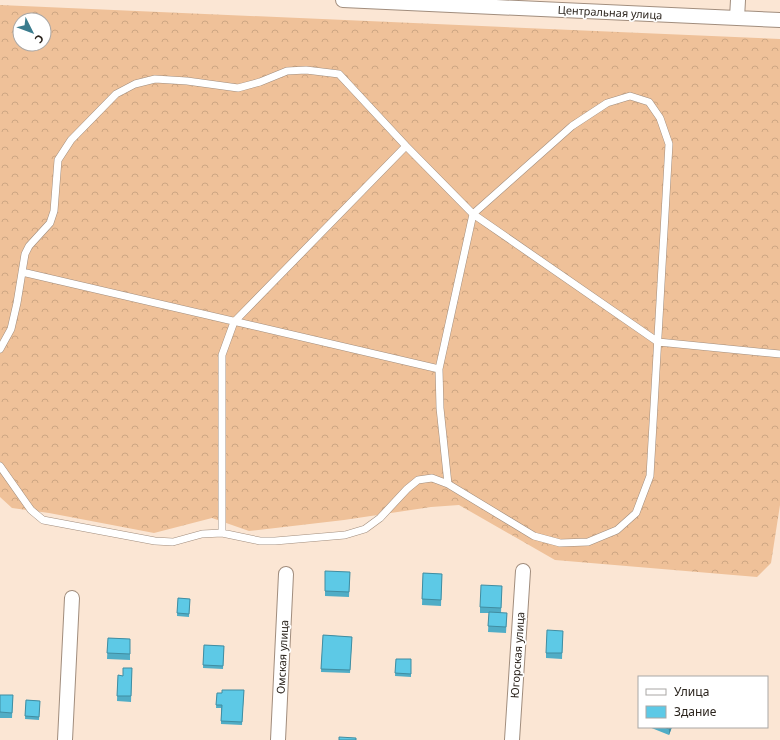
<svg xmlns="http://www.w3.org/2000/svg" width="780" height="740" font-family="'Noto Sans',sans-serif">
<style>
.forest{fill:url(#forest-crowns);fill-rule:evenodd}
.lines{fill:none;stroke-linecap:round;stroke-linejoin:round}
.service-casing{stroke:#a18d7d;stroke-width:8}
.minor-casing{stroke:#a18d7d;stroke-width:16}
.service{stroke:#fff;stroke-width:7}
.minor{stroke:#fff;stroke-width:14}
.wall{fill:#50adc6}
.shaded-wall{fill:#418da1}
.building{fill:#5dc9e6;stroke:#418da1}
.labels{text-anchor:middle;dominant-baseline:central;stroke-width:3.5;stroke-linejoin:round;paint-order:stroke}
.street-label{font-size:11px;fill:#2b241d;stroke:#fff}
</style>
<defs>
<pattern id="forest-crowns" width="20" height="18" patternUnits="userSpaceOnUse"><rect width="20" height="18" fill="#efc199"/><path d="M2 6a3 3 0 1 1 6 0M12 15a3 3 0 1 1 6 0" fill="none" stroke="#cda683"/></pattern>
</defs>
<rect width="100%" height="100%" fill="#fbe6d4"/>
<!-- forest -->
<path class="forest" d="M0,5L780,39V505L771,563L757,577L555,560L459,505L431,507L344,520L249,531L212,518L154,533L49,513L12,508L0,497ZM20,20H44V44H20Z"/>
<g class="lines">
<!-- service casing -->
<g class="service-casing">
<path id="service" d="M22,272L439,369
M0,349L11,329L17,303L25,254L29,246L50,223L54,211L58,160L71,140L116,94L135,84L155,79L187,81L238,88L260,82L287,71L306,70L339,74L406,146L473,214L658,342L780,354
M0,466L31,510L43,520L155,541L173,542L202,534L222,533L260,541H275L345,535L365,529L380,518L407,489L418,480L432,478L448,484L534,536L560,543L588,542L617,530L636,513L650,476L669,144L660,118L649,102L630,96L607,103L572,126L473,214L439,369L440,408L448,484
M222,533V355L234,322L406,146"/>
</g>
<!-- minor casing -->
<g class="minor-casing">
<path id="minor" d="M343,0L780,20
M737,18L738,0
M65,740L72,598
M278,740L286,574
M512,740L523,571"/>
</g>
<!-- service -->
<use href="#service" class="service"/>
<!-- minor -->
<use href="#minor" class="minor"/>
</g>
<!-- wall -->
<path class="wall" d="M350,572L349,597L325,596V591Z
M423,573L442,574L441,606L422,605Z
M502,586L501,613H507L506,633L488,632L489,613H480V607Z
M178,598L190,599L189,617L177,616Z
M563,631L562,659L546,658V653Z
M323,635L352,637L350,673L321,672Z
M108,638L130,639V660L107,659Z
M204,645L224,646L223,669L203,668Z
M396,659H411V677L395,676Z
M132,668L131,702L117,701L118,675L123,676Z
M244,690L242,725L221,724V708H216L217,693H222Z
M0,695H13L12,718H0Z
M26,700L40,701L39,720L25,719Z
M649,727H672L669,735Z"/>
<!-- shaded-wall -->
<path class="shaded-wall" d="M670,727H672L669,735V729Z"/>
<!-- building -->
<path class="building" d="M325,571L350,572L349,592L325,591Z
M423,573L442,574L441,600L422,599Z
M481,585L502,586L501,608L480,607Z
M178,598L190,599L189,614L177,613Z
M489,612L507,613L506,627L488,626Z
M547,630L563,631L562,653H546Z
M323,635L352,637L350,670L321,669Z
M108,638L130,639V654L107,653Z
M204,645L224,646L223,666L203,665Z
M396,659H411V674L395,673Z
M123,668H132L131,696H117L118,675L123,676Z
M222,690H244L242,722L221,721L222,705H216L217,693H222Z
M0,695H13L12,713L0,712Z
M26,700L40,701L39,717L25,716Z
M664,727H670L669,729Z
M339,737L356,738V740H339Z"/>
<g class="labels">
<!-- street labels -->
<g class="street-label">
<text transform="translate(610 12) rotate(3)">Центральная улица</text>
<text transform="translate(517 655) rotate(-86)">Югорская улица</text>
<text transform="translate(282 657) rotate(-87)">Омская улица</text>
</g>
</g>
<!-- legend -->
<rect x="638" y="676" width="130" height="52" fill="#ffffff" stroke="#aaa7a5"/>
<rect x="646" y="689" width="20" height="6" fill="#ffffff" stroke="#aaa7a5"/>
<text x="674" y="696" font-size="12" fill="#2b241d">Улица</text>
<rect x="646" y="706" width="20" height="12" fill="#5dc9e6" stroke="#aaa7a5"/>
<text x="674" y="716" font-size="12" fill="#2b241d">Здание</text>
<!-- north arrow -->
<g transform="translate(32 32) rotate(132)"><circle r="19" fill="#ffffff" stroke="#aaa7a5"/>
<path d="M0-3L7 15L0 10L-7 15Z" fill="#3a7c8e"/>
<text y="-6" font-size="11" font-weight="bold" text-anchor="middle" fill="#2b241d">С</text>
</g>
</svg>
